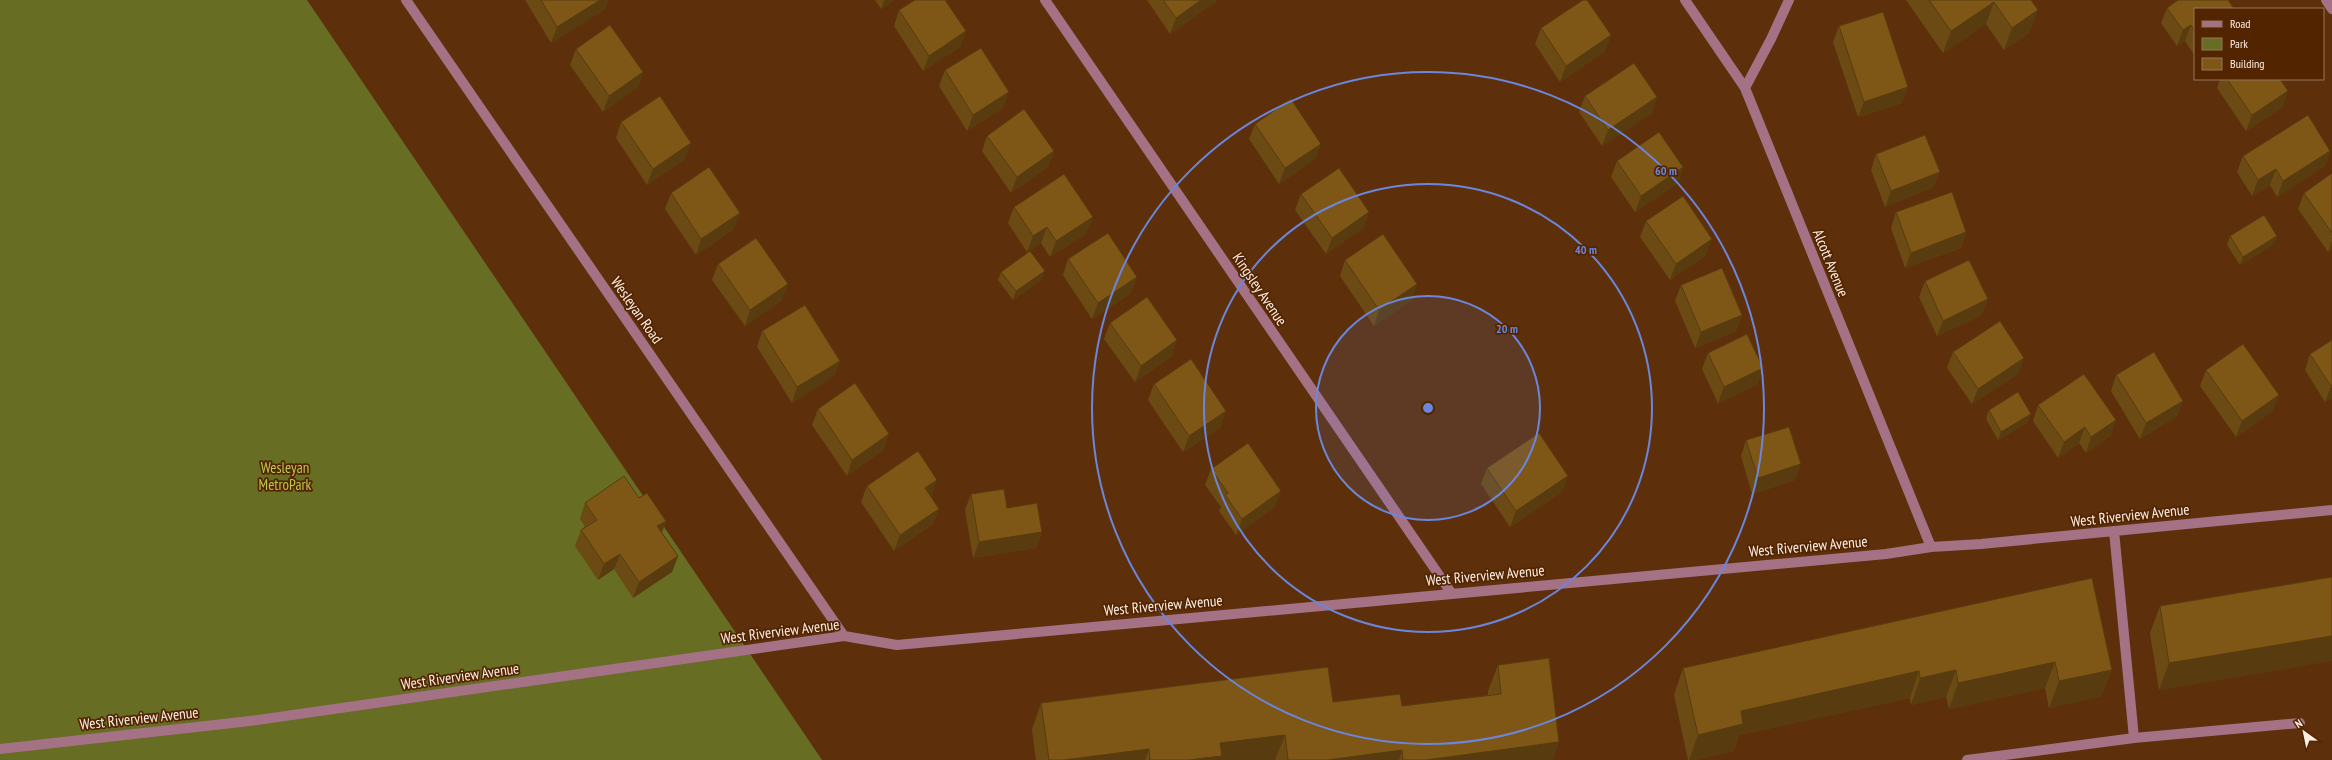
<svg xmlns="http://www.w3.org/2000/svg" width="2332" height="760" font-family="'PT Sans Narrow',sans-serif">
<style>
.green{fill:#676d23}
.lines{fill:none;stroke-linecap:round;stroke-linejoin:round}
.minor{stroke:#a47185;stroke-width:10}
.wall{fill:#6c4a13}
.shaded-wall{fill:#583c0f}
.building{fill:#7e5616;stroke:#583c0f}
.ring{fill:none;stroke:#6b86dd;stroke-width:2}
.labels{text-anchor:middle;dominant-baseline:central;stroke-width:3.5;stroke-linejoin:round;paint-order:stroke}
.street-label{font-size:15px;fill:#fdeee5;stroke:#522500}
.park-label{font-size:15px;fill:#bdc94c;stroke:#522500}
.centre{fill:#6b86dd;stroke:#522500;stroke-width:2}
.ring-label{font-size:12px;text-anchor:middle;font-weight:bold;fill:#6b86dd;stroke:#522500;stroke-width:3.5;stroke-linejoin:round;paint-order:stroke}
</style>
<rect width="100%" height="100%" fill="#5d300b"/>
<!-- green -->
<path class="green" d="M0,0H307L822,760H0Z"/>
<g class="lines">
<!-- minor -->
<path class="minor" d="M406,0L844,636
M1045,0L1452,594
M1685,0L1745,88L1931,547
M2326,0L2332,9
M1745,88L1771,39L1789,0
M2114,531L2134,738L2300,723
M0,749L250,721L844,636L897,645L1886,554L1931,547L1981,544L2332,510
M1967,760L2134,738"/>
</g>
<!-- wall -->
<path class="wall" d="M525,0H608L605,9L551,43Z
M875,0H894L881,9Z
M1147,0H1218L1170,34Z
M1906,0H2031L2030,32L2004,50L1986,24L1943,53Z
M2167,8L2195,9V56L2185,41L2177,46L2161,23Z
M899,10L966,31L960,47L923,71L894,26Z
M1839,26L1902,103L1858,117L1833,42Z
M1541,28L1611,35L1605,51L1560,82L1535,44Z
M576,49L643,72L638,87L603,112L570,65Z
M945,70L1003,108L967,131L939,86Z
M2220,79H2280L2283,107L2246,131L2217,88Z
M1585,96L1657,97L1652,113L1602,146L1579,112Z
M621,122L685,159L647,185L616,138Z
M1255,124L1321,144L1315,159L1279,184L1249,139Z
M987,136L1054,151L1048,167L1011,193L982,151Z
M2330,151L2325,166L2277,197L2270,185L2252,196L2237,172L2243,156Z
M1876,154L1934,187L1885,207L1871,170Z
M1617,161L1683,167L1678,183L1635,212L1611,177Z
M2332,173V249L2328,252L2298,209L2304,193Z
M671,193L734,229L696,255L665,209Z
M1301,194L1369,212L1363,228L1326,254L1295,210Z
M1014,207L1087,233L1050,257L1041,243L1027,252L1008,223Z
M1896,212L1966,232L1961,248L1905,268L1891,228Z
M1646,221L1706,255L1670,280L1640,237Z
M2230,236H2277L2274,244L2240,265L2227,245Z
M1068,259L1131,293L1092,319L1063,275Z
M1345,260L1417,284L1412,300L1374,326L1340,276Z
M718,264L782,300L745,326L712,280Z
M1001,272L1042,279L1013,300L998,280Z
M1925,281L1982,315L1937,336L1919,297Z
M1681,285L1742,315L1736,331L1695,348L1675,301Z
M1110,323L1172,356L1135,382L1104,339Z
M762,331L840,361L834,376L792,403L757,347Z
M2332,340V398L2325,402L2305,370L2310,354Z
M1953,352L2019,373L1972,404L1947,368Z
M1708,353L1758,384L1718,403L1702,369Z
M2206,370L2273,411L2236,437L2200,386Z
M2116,375L2183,401L2177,416L2140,439L2111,391Z
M1154,384L1221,427L1183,452L1148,400Z
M2038,405L2116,420L2110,436L2086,453L2079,443L2058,458L2033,421Z
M818,409L889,434L883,450L847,476L812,425Z
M1989,410L2028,422L1998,440L1986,419Z
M1746,440L1795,480L1752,494L1741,456Z
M1487,468L1562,492L1510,527L1481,484Z
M1211,469L1275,507L1236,535L1219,511L1221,507L1205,485Z
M867,486L932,496H931L939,509L933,524L894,551L861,502Z
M971,494L1007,508L1042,532L1036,548L973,558L965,510Z
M639,498L666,521L662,533L678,556L672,572L633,598L614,569L598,580L575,546L581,530L585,527L580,519L585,503Z
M2332,577L2159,690L2150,633L2160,606Z
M2092,578L2102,696L2049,708L2045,688L1949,709L1946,697L1911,705L1910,698L1739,735L1734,751L1694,760H1688L1674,695L1683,668Z
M1498,665L1553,760H1036L1032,730L1041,703L1333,702L1402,706L1488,695V691Z"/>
<!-- shaded-wall -->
<path class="shaded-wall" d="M600,0H608L605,9L551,43L557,27Z
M884,0H894L881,9Z
M1201,0H1218L1170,34L1176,18Z
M1994,2L1986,24L1943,53L1951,31Z
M2038,10L2030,32L2004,50L2012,28Z
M2191,25L2185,41L2177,46L2183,30Z
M966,31L960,47L923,71L929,56Z
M1611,35L1605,51L1560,82L1566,66Z
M643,72L638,87L603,112L609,96Z
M1908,87L1902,103L1858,117L1864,102Z
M2288,91L2283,107L2246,131L2252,115Z
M1009,92L1003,108L967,131L973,115Z
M1657,97L1652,113L1602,146L1608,130Z
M691,143L685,159L647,185L653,169Z
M1321,144L1315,159L1279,184L1285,168Z
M1054,151L1048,167L1011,193L1017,177Z
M2330,151L2325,166L2277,197L2283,181Z
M1683,167L1678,183L1635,212L1641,196Z
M2276,169L2270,185L2252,196L2258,180Z
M1940,172L1934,187L1885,207L1891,191Z
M1369,212L1363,228L1326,254L1332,238Z
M740,213L734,229L696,255L701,239Z
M1093,217L1087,233L1050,257L1056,241Z
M1047,227L1041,243L1027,252L1033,236Z
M1966,232L1961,248L1905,268L1911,253Z
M2277,236L2274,244L2240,265L2243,257Z
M1712,239L1706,255L1670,280L1676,264Z
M2332,241V249L2328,252Z
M1045,271L1042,279L1013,300L1016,291Z
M1137,277L1131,293L1092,319L1098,303Z
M788,284L782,300L745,326L750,310Z
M1417,284L1412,300L1374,326L1379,310Z
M1988,299L1982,315L1937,336L1943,321Z
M1742,315L1736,331L1695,348L1701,332Z
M1177,340L1172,356L1135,382L1141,366Z
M2024,358L2019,373L1972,404L1978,389Z
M840,361L834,376L792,403L797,387Z
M1763,368L1758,384L1718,403L1724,387Z
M2332,385V398L2325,402L2331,386Z
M2279,395L2273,411L2236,437L2242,421Z
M2183,401L2177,416L2140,439L2146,423Z
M1226,411L1221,427L1183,452L1189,436Z
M2031,414L2028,422L1998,440L2001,432Z
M2116,420L2110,436L2086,453L2091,437Z
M2085,427L2079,443L2058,458L2064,442Z
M889,434L883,450L847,476L852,460Z
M1801,464L1795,480L1752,494L1758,478Z
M1568,476L1562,492L1510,527L1516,511Z
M937,480L932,496L919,504L925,488Z
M1281,491L1275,507L1236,535L1242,519Z
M939,509L933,524L894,551L900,535Z
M666,521L660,536L657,526Z
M1042,532L1036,548L973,558L979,542Z
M620,554L614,569L598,580L604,564Z
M678,556L672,572L633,598L639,582Z
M2332,636V661L2159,690L2169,663Z
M2055,662L2045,688L1949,709L1958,683Z
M1956,670L1946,697L1911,705L1920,678Z
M2112,670L2102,696L2049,708L2059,681Z
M1919,671L1910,698L1739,735L1734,751L1694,760H1689L1698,735L1741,711Z
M1285,735L1275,760H1188L1220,743Z
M1559,742L1553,760H1426Z
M1149,749L1145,760H1064Z
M1402,750L1399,760H1328Z"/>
<!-- building -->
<path class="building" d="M541,0H600L557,27Z
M915,0H945L966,31L929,56L899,10Z
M1163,0H1201L1176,18Z
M1583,0H1587L1611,35L1566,66L1541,28Z
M1929,0H2031L2038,10L2012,28L1994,2L1951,31Z
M2178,0H2228L2234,9H2195V32L2191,25L2183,30L2167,8Z
M1883,12L1908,87L1864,102L1839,26Z
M610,25L643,72L609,96L576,49Z
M981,48L1009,92L973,115L945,70Z
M1634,63L1657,97L1608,130L1585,96Z
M2227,79H2280L2288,91L2252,115Z
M660,96L691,143L653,169L621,122Z
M1291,99L1321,144L1285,168L1255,124Z
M1024,109L1054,151L1017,177L987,136Z
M2308,115L2330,151L2283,181L2276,169L2258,180L2243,156Z
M1659,132L1683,167L1641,196L1617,161Z
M1925,135L1940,172L1891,191L1876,154Z
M709,167L740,213L701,239L671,193Z
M1339,168L1369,212L1332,238L1301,194Z
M2332,173V233L2304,193Z
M1064,174L1093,217L1056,241L1047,227L1033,236L1014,207Z
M1952,192L1966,232L1911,253L1896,212Z
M1683,196L1712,239L1676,264L1646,221Z
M2264,215L2277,236L2243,257L2230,236Z
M1108,233L1137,277L1098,303L1068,259Z
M1383,234L1417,284L1379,310L1345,260Z
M756,238L788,284L750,310L718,264Z
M1030,251L1045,271L1016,291L1001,272Z
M1969,260L1988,299L1943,321L1925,281Z
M1722,268L1742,315L1701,332L1681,285Z
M1147,297L1177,340L1141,366L1110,323Z
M805,305L840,361L797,387L762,331Z
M2000,321L2024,358L1978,389L1953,352Z
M1747,334L1763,368L1724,387L1708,353Z
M2332,340V385L2331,386L2310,354Z
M2243,344L2279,395L2242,421L2206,370Z
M2154,352L2183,401L2146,423L2116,375Z
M1191,359L1226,411L1189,436L1154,384Z
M2084,374L2116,420L2091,437L2085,427L2064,442L2038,405Z
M855,383L889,434L852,460L818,409Z
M2018,392L2031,414L2001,432L1989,410Z
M1789,427L1801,464L1758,478L1746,440Z
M1539,433L1568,476L1516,511L1487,468Z
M1248,443L1281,491L1242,519L1225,495L1228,493L1211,469Z
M918,451L937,480L925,488L939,509L900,535L867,486Z
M624,476L639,498L647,493L666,521L657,526L678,556L639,582L620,554L604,564L581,530L597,520L585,503Z
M1004,489L1007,508L1037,503L1042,532L979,542L971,494Z
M2332,577V636L2169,663L2160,606Z
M2092,578L2112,670L2059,681L2055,662L1958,683L1956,670L1920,678L1919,671L1741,711L1743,724L1698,735L1683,668Z
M1549,658L1559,742L1426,760H1403L1402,750L1328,760H1288L1285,735L1220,743L1222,756L1188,760H1150L1149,749L1064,760H1049L1041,703L1328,667L1333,702L1400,694L1402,706L1501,694L1498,665Z"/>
<!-- distance rings -->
<circle cx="1428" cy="408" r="112" fill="#6b86dd" fill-opacity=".12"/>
<g class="ring">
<circle cx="1428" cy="408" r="112"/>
<circle cx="1428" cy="408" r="224"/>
<circle cx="1428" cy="408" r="336"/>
</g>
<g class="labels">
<!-- street labels -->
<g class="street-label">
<text transform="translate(1831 263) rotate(68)">Alcott Avenue</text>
<text transform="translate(1260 289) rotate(56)">Kingsley Avenue</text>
<text transform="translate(637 310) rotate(55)">Wesleyan Road</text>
<text transform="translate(2130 515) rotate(-6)">West Riverview Avenue</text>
<text transform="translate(1808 546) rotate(-5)">West Riverview Avenue</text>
<text transform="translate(1485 575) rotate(-5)">West Riverview Avenue</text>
<text transform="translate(1163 605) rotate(-5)">West Riverview Avenue</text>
<text transform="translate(780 631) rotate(-7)">West Riverview Avenue</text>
<text transform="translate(460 676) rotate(-8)">West Riverview Avenue</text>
<text transform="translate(139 718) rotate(-6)">West Riverview Avenue</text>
</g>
<!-- park labels -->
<g class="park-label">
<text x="285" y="467">Wesleyan<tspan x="285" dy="17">MetroPark</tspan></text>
</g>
</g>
<circle cx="1428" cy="408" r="6" class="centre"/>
<g class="ring-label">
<text x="1666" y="175">60 m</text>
<text x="1586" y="254">40 m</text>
<text x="1507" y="333">20 m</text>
</g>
<!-- legend -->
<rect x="2194" y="8" width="130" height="72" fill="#522500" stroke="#96755c"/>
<rect x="2202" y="21" width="20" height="6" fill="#a47185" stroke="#96755c"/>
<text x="2230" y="28" font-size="12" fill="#fdeee5">Road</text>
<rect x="2202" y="38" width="20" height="12" fill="#676d23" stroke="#96755c"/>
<text x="2230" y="48" font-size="12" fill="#fdeee5">Park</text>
<rect x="2202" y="58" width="20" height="12" fill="#7e5616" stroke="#96755c"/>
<text x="2230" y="68" font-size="12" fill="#fdeee5">Building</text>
<!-- north arrow -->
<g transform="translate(2304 732) rotate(327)" stroke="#522500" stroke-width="3" paint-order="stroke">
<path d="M0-3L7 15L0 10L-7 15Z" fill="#fdeee5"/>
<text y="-6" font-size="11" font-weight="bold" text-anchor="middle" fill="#fdeee5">N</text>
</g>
</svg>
